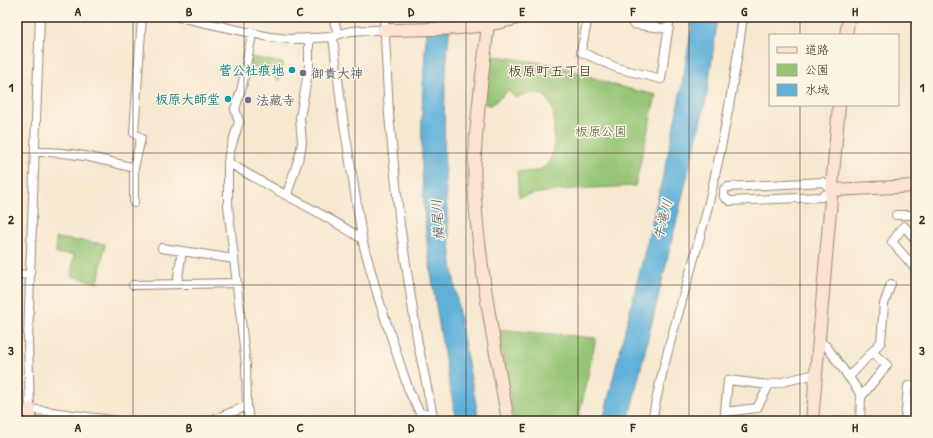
<svg xmlns="http://www.w3.org/2000/svg" width="933" height="438" font-family="'Patrick Hand','Klee One',sans-serif">
<style>
.green{fill:#95c574;stroke:#687849}
.water{fill:#5eb1da;stroke:#4c6e7c}
.lines{fill:none;stroke-linecap:round;stroke-linejoin:round}
.street-casing{stroke:#998977;stroke-width:10}
.secondary-casing{stroke:#998977;stroke-width:14}
.street{stroke:#fff;stroke-width:8}
.secondary{stroke:#fde4d1;stroke-width:12}
.grid{fill:none;stroke:#3b2a1e;stroke-width:1;stroke-opacity:0.55}
.culture-dot{fill:#0f9aa8;stroke:#fcf5e5;stroke-width:1.5}
.worship-dot{fill:#6b7280;stroke:#fcf5e5;stroke-width:1.5}
.labels{text-anchor:middle;dominant-baseline:central;stroke-width:3;stroke-linejoin:round;paint-order:stroke}
.culture-label{font-size:13px;font-weight:bold;fill:#0d838f;stroke:#fcf5e5;text-anchor:end}
.worship-label{font-size:13px;font-weight:bold;fill:#5b616d;stroke:#fcf5e5;text-anchor:start}
.park-label{font-size:13px;fill:#565838;stroke:#fcf5e5}
.neighbourhood-label{font-size:14px;fill:#3b2a1e;stroke:#fcf5e5}
.water-label{font-size:14px;font-style:italic;fill:#475960;stroke:#fcf5e5}
.neatline{fill:none;stroke:#3b2a1e;stroke-width:1.5}
.grid-label{font-size:13px;text-anchor:middle;font-weight:bold;fill:#3b2a1e}
</style>
<rect width="100%" height="100%" fill="#fcf5e5"/>
<filter id="ink" filterUnits="userSpaceOnUse"><feTurbulence type="fractalNoise" baseFrequency=".025" numOctaves="2"/><feDisplacementMap in="SourceGraphic" scale="8" xChannelSelector="R" yChannelSelector="G"/><feConvolveMatrix kernelMatrix="1 2 1 2 8 2 1 2 1" color-interpolation-filters="sRGB"/></filter>
<filter id="wash" filterUnits="userSpaceOnUse"><feTurbulence type="fractalNoise" baseFrequency=".012" numOctaves="4" result="noise"/><feDisplacementMap in="SourceGraphic" scale="16" xChannelSelector="R" yChannelSelector="G"/><feGaussianBlur stdDeviation="0.9" result="paint"/><feColorMatrix in="noise" values="0 0 0 0 0 0 0 0 0 0 0 0 0 0 0 0 0 1.4 0 .05"/><feComposite in="paint" operator="in"/></filter>
<g filter="url(#wash)">
<rect width="100%" height="100%" fill="#f7e8d0"/>
<!-- green -->
<path class="green" d="M490,55L560,66L617,86L656,95L635,186C597,188 556,188 519,197L517,171C524,171 534,173 541,169C555,161 554,144 554,131C555,103 547,83 516,98L508,91L491,105L485,104Z
M251,57L283,63L279,81L265,70L249,66Z
M56,238L105,244L98,283L71,276L74,254H56Z
M497,329L596,338L578,421H514Z"/>
<!-- water -->
<path class="water" d="M428,17H451C440,104 443,199 455,287C461,332 471,376 479,421H456C445,358 433,296 426,232C419,161 421,88 428,17Z
M693,17H718L706,99L628,421H603C634,287 674,154 693,17Z"/>
</g>
<g filter="url(#ink)">
<g class="lines">
<!-- street casing -->
<g class="street-casing">
<path id="street" d="M40,17L30,275L28,343L30,409L117,421
M179,17L270,37L289,39L333,37C347,29 367,30 383,30
M333,17L338,34
M384,17L389,115L400,225L418,344L434,421
M588,17L581,52L617,68L661,79L670,17
M633,24L669,29
M333,37L342,112L363,243L379,300L409,391L420,413L433,415
M35,152C71,151 100,159 134,168
M228,162C272,190 319,210 362,239
M823,182L832,190L822,197L730,201L724,197V189L728,187Z
M287,194L300,154L302,143L300,118L309,67V38
M134,203V168L141,138L134,133L142,17
M896,215H915
M916,240L904,226L892,242L914,267L916,265
M162,248L234,259
M17,274L30,275
M177,284L182,251
M133,285L237,283
M819,341L827,347L858,390L861,397L860,421
M849,377L881,342L884,304L891,284
M769,385L757,408L725,412L728,380L769,385L816,374
M861,397L887,365L872,352
M247,406L249,421
M210,421L247,406L246,365L228,205V166L229,154L239,122L235,109L242,87L252,34
M652,421C666,345 692,273 710,198C724,138 735,78 743,17
M905,421L908,386L916,385"/>
</g>
<!-- secondary casing -->
<g class="secondary-casing">
<path id="secondary" d="M488,24C482,82 472,141 475,199C480,274 495,347 508,421
M383,30C428,29 477,31 520,17
M846,35L849,17
M832,190L916,186
M30,421V409
M812,421L839,105"/>
</g>
<!-- street -->
<use href="#street" class="street"/>
<!-- secondary -->
<use href="#secondary" class="secondary"/>
</g>
</g>
<!-- grid -->
<path class="grid" d="M133,17V421M244,17V421M355,17V421M466,17V421M578,17V421M689,17V421M800,17V35M800,105V421M17,153H916M17,285H916"/>
<!-- markers -->
<g class="culture-dot">
<circle cx="292" cy="70" r="4"/>
<circle cx="228" cy="99" r="4"/>
</g>
<g class="worship-dot">
<circle cx="303" cy="73" r="4"/>
<circle cx="248" cy="100" r="4"/>
</g>
<g class="labels">
<!-- culture labels -->
<g class="culture-label">
<text x="284" y="70">菅公社痕地</text>
<text x="220" y="99">板原大師堂</text>
</g>
<!-- worship labels -->
<g class="worship-label">
<text x="311" y="73">御貴大神</text>
<text x="256" y="100">法藏寺</text>
</g>
<!-- park labels -->
<g class="park-label">
<text x="601" y="131">板原公園</text>
</g>
<!-- neighbourhood labels -->
<g class="neighbourhood-label">
<text x="550" y="70">板原町五丁目</text>
</g>
<!-- water labels -->
<g class="water-label">
<text transform="translate(662 219) rotate(-75)">牛滝川</text>
<text transform="translate(437 220) rotate(-94)">槇尾川</text>
</g>
</g>
<!-- margin -->
<rect width="933" height="438" fill="none" stroke="#fcf5e5" stroke-width="44"/>
<!-- legend -->
<rect x="769" y="34" width="130" height="72" fill="#fcf5e5" stroke="#afa495"/>
<rect x="777" y="47" width="20" height="6" fill="#fde4d1" stroke="#afa495"/>
<text x="805" y="54" font-size="12" fill="#3b2a1e">道路</text>
<rect x="777" y="64" width="20" height="12" fill="#95c574" stroke="#afa495"/>
<text x="805" y="74" font-size="12" fill="#3b2a1e">公園</text>
<rect x="777" y="84" width="20" height="12" fill="#5eb1da" stroke="#afa495"/>
<text x="805" y="94" font-size="12" fill="#3b2a1e">水域</text>
<rect x="22" y="22" width="889" height="394" class="neatline"/>
<g class="grid-label">
<text x="78" y="16">A</text>
<text x="189" y="16">B</text>
<text x="300" y="16">C</text>
<text x="411" y="16">D</text>
<text x="522" y="16">E</text>
<text x="633" y="16">F</text>
<text x="744" y="16">G</text>
<text x="855" y="16">H</text>
<text x="11" y="92">1</text>
<text x="922" y="92">1</text>
<text x="11" y="224">2</text>
<text x="922" y="224">2</text>
<text x="11" y="355">3</text>
<text x="922" y="355">3</text>
<text x="78" y="432">A</text>
<text x="189" y="432">B</text>
<text x="300" y="432">C</text>
<text x="411" y="432">D</text>
<text x="522" y="432">E</text>
<text x="633" y="432">F</text>
<text x="744" y="432">G</text>
<text x="855" y="432">H</text>
</g>
</svg>
